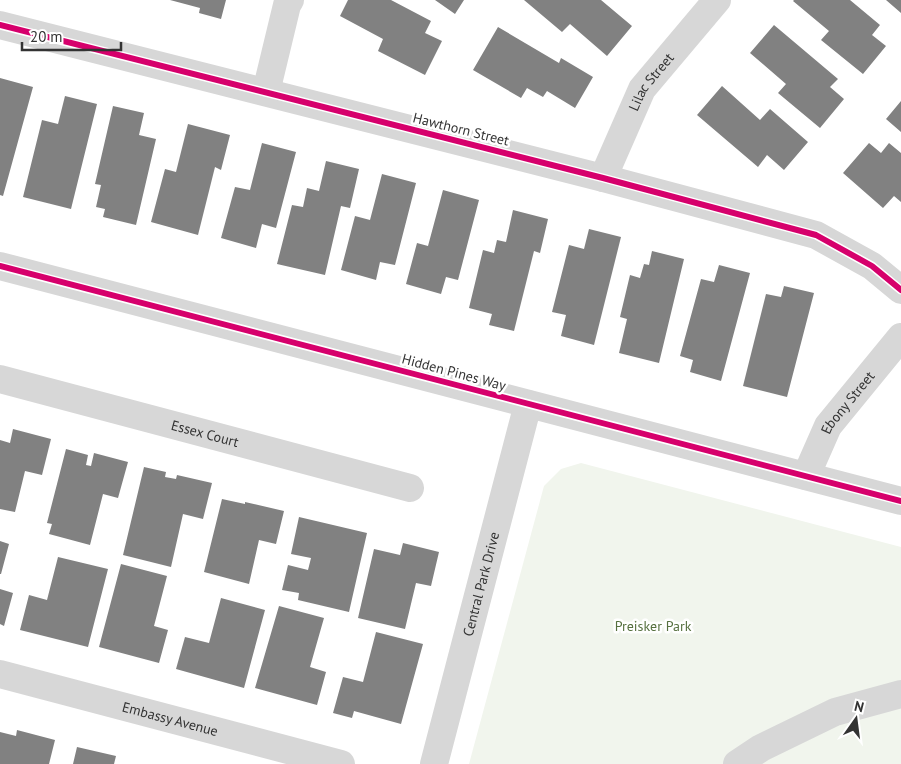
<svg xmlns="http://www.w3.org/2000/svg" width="901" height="764" font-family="'PT Sans',sans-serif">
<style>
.green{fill:#f1f5ed}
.building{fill:#818181}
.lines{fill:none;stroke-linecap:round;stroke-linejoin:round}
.minor{stroke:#d7d7d7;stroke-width:28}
.cycleway-casing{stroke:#fff;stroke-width:9}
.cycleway{stroke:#d6006c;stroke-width:6}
.labels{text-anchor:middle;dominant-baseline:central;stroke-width:5;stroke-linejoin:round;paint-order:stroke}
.street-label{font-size:14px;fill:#333;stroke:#fff}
.park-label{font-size:14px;fill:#56703f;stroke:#fff}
</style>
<rect width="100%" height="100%" fill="#fff"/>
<!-- green -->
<path class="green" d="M581,463L901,547V764H469L544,486L561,469Z"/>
<!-- building -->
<path class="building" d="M170,0H226L221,19L199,13L200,8Z
M348,0H391L431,21L425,33L442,41L425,75L378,51L383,39L340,16Z
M435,0H464L455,14Z
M524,0H601L632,26L607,56L570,24L562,32Z
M794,0H850L880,25L872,35L886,46L863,74L821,40L829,31L793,1Z
M886,0H901V13Z
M774,25L838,79L830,87L844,99L820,128L778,93L786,84L750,53Z
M498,27L559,63L561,58L593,77L575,108L547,91L543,97L527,88L521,98L473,70Z
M0,78L33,87L3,196L0,195Z
M722,86L760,120L770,109L808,142L784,170L767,155L758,167L697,115Z
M65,96L97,104L71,209L23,197L42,120L58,124Z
M901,101V132L886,119Z
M113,106L144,113L139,135L156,139L136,225L103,217L105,209L96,207L101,185L95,184Z
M188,124L230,135L221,170L215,167L198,235L151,222L165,169L176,172Z
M262,143L296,152L276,228L262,224L256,248L221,238L235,187L250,190Z
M869,143L881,153L889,143L901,153V202L894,196L883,208L843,173Z
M326,161L359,169L350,208L341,206L325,275L277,264L292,205L303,207L307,188L319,191Z
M382,174L416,183L395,265L380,262L376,280L341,270L355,216L370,220Z
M443,190L479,200L458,280L446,277L441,294L406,284L417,243L428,246Z
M513,210L548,219L540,253L534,251L514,331L489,325L492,314L469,308L483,250L494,253L497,240L506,242Z
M589,229L621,237L594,345L561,336L566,315L552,312L569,245L584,249Z
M652,251L684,259L659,363L619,353L627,319L620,317L630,275L640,278L644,264L649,265Z
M719,265L750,273L721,381L690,372L693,360L680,356L701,279L714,282Z
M784,286L814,293L787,397L743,386L766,294L781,297Z
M13,429L51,439L42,475L25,471L15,512L0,509V440L10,443Z
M66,449L88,455L86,465L91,466L94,453L128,462L118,498L103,494L90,545L49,534L52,524L47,523Z
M144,467L166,472L165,477L176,479L177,475L212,483L203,519L183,514L171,567L123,555Z
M222,499L245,504V502L284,511L276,544L259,540L249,584L204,572Z
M299,517L367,533L349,612L298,600L299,593L282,590L288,565L308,570L311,558L291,554Z
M0,541L9,544L1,574H0Z
M403,543L439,552L431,586L416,583L405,629L358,618L374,549L400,555Z
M58,557L108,569L88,647L20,630L29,595L47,600Z
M121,564L167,576L154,626L168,630L159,663L99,647Z
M0,589L13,593L4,626L0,624Z
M221,598L265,610L244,688L176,669L185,637L209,643Z
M279,606L324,618L310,667L326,672L317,705L255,688Z
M376,632L423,644L401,724L354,711L352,718L333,713L343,677L363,682Z
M17,730L55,740L49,764H0V732L16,736Z
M77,747L116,756L114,764H73Z"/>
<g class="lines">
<!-- minor -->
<g class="minor">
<path d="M0,25L603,178L816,235L872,266L901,290"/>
<path d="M266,92L287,5L290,0"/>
<path id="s1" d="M603,178L642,89L717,0"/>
<path d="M0,266L901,501"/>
<path id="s2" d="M0,379L410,488"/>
<path id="s3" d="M806,476L828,426L901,337"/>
<path id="s4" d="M0,674L341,764"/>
<path id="s5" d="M434,764L528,404"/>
<path d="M737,764L761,748L835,712L901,694"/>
</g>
<!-- cycleway casing -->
<g class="cycleway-casing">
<path id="cycleway" d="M0,25L603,178L816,235L872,266L901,290
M0,266L901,501"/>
</g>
<!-- cycleway -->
<use href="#cycleway" class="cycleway"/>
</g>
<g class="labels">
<!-- street labels -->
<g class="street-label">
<text stroke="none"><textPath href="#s1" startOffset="108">Lilac Street</textPath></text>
<text transform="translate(461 129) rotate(14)">Hawthorn Street</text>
<text transform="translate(454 372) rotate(15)">Hidden Pines Way</text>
<text stroke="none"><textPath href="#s3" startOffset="85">Ebony Street</textPath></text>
<text stroke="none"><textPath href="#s2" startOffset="212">Essex Court</textPath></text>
<text stroke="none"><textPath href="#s5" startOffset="186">Central Park Drive</textPath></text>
<text stroke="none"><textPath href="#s4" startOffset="176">Embassy Avenue</textPath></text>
</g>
<!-- park labels -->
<g class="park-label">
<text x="653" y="626">Preisker Park</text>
</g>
</g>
<!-- north arrow -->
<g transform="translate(856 719) rotate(14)" stroke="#ffffff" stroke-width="4" paint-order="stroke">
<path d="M0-4L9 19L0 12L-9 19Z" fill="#333333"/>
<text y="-8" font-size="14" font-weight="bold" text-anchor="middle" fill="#333333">N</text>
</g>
<!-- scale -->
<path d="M22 42v8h99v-8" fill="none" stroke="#333333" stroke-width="2.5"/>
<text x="30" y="42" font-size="15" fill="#333333" stroke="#ffffff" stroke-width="4" paint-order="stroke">20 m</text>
</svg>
